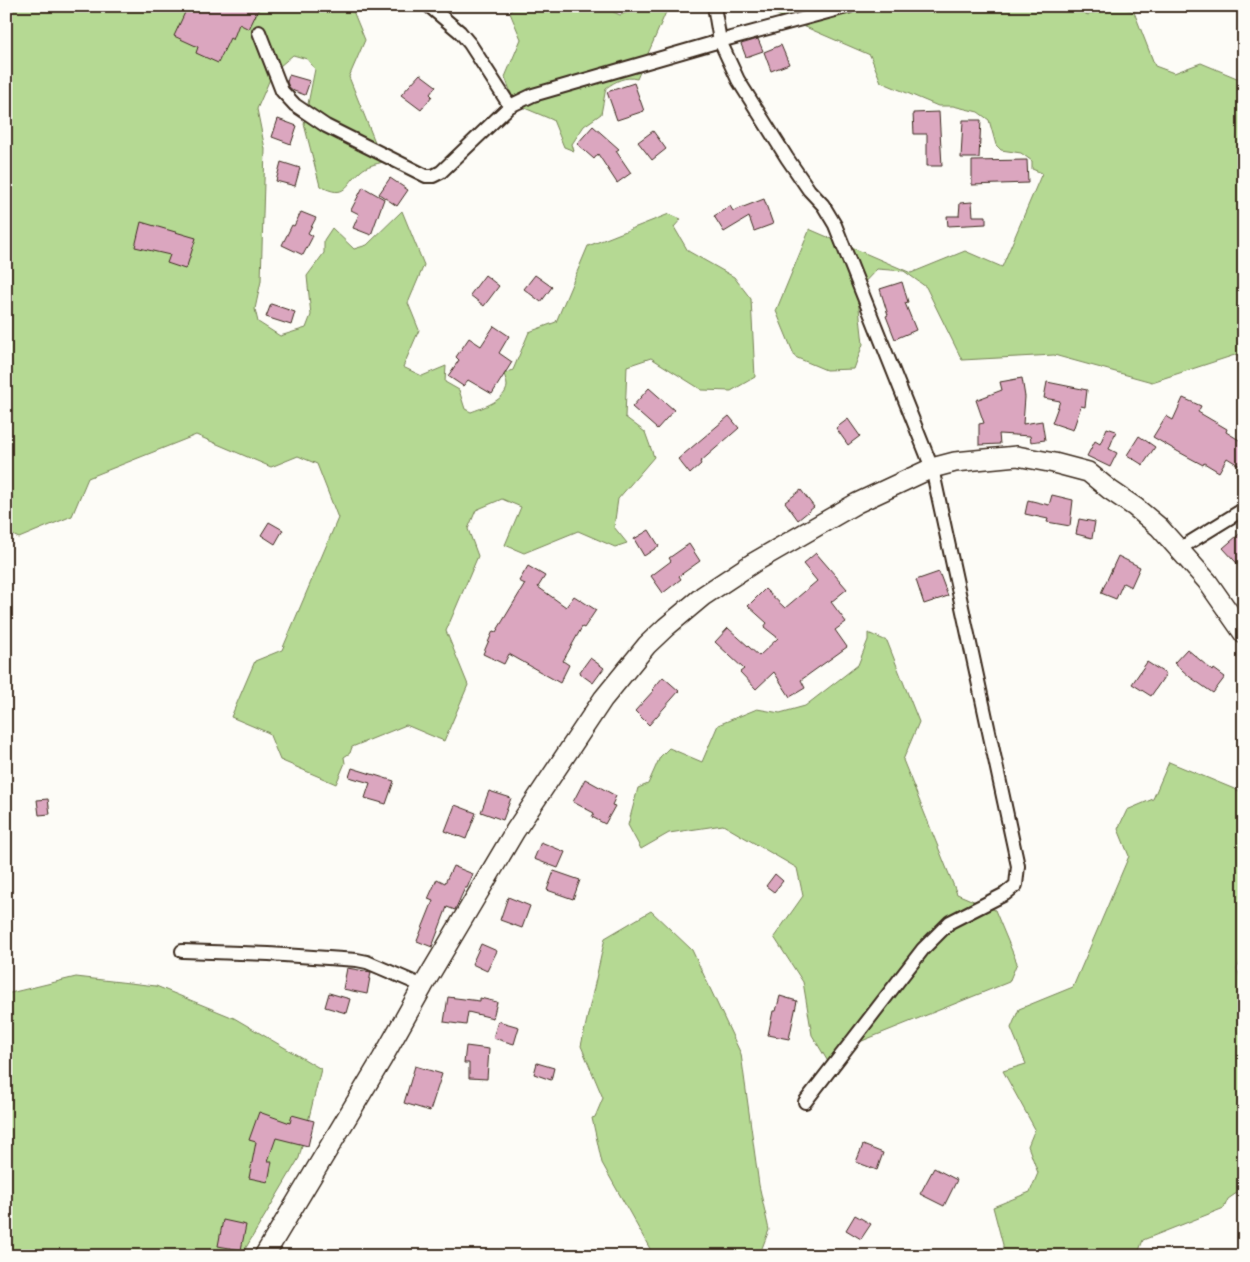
<svg xmlns="http://www.w3.org/2000/svg" width="1250" height="1262" font-family="Delius,sans-serif">
<style>
.green{fill:#b5d993;stroke:#788258}
.building{fill:#dba6bf;stroke:#3b2a1e}
.lines{fill:none;stroke-linecap:round;stroke-linejoin:round}
.street-casing{stroke:#3b2a1e;stroke-width:16}
.secondary-casing{stroke:#3b2a1e;stroke-width:22}
.street{stroke:#fdfcf7;stroke-width:12}
.secondary{stroke:#fdfcf7;stroke-width:19}
</style>
<rect width="100%" height="100%" fill="#fdfcf7"/>
<filter id="ink" filterUnits="userSpaceOnUse"><feTurbulence type="fractalNoise" baseFrequency=".02" numOctaves="2"/><feDisplacementMap in="SourceGraphic" scale="10" xChannelSelector="R" yChannelSelector="G"/><feConvolveMatrix kernelMatrix="1 2 1 2 8 2 1 2 1" color-interpolation-filters="sRGB"/></filter>
<g filter="url(#ink)">
<!-- green -->
<path class="green" d="M6,6H351L365,40L349,77L383,162C376,164 366,166 361,171C344,185 347,200 320,186L304,124L315,69L307,59L293,55L273,72L257,109L265,149L261,281L255,309L258,322L280,336L306,328L311,315L307,276L324,253V240L332,228L354,249L367,245L402,211L424,265L408,303L419,330L403,367L422,376L446,366L445,382L459,390L465,409L471,412C482,408 506,400 507,386C507,382 505,377 504,374L513,370L529,332L556,322L588,246L669,214L681,219L674,227L688,251L734,277L751,299L755,377L731,391L702,390L651,358L627,366L625,417L645,432L654,457L618,499L614,527L627,543L615,547L578,531L524,553L505,545L521,507L502,499L476,510L468,529L478,556L446,631L468,685L444,741L406,725L352,747L350,753L344,757L345,763L336,784L280,760L269,733L231,717L255,661L282,650L338,518L317,464L298,456L271,467L196,435L88,478L72,516L19,538L6,532Z
M513,6H601L620,15C641,7 644,3 666,12L637,79C625,76 616,81 606,88L601,114L584,126L572,144L574,151L564,147L553,120L515,104L505,77L521,39L510,13Z
M757,6H1069L1088,15C1107,7 1114,3 1134,12L1155,66L1174,73L1201,63L1244,81V352L1152,382L1054,355L962,360L926,287L904,271L877,269L857,290L863,344L854,369L826,370L795,357L776,311L809,231V229L911,273L965,251L1002,267L1042,173L1032,169V161L1021,153L1001,150L996,145L989,120L978,112L953,106H938L881,82L870,55Z
M868,633L887,641L919,722L903,760L957,894L995,910L1017,963L1009,982L847,1047L836,1075L812,1035L803,982L774,937L803,896L797,868L723,825L669,833L641,849L628,825L638,788L648,784L660,757L669,748L702,762L718,725L757,709L780,713L805,706L858,665L868,640Z
M1169,762L1244,793V953L1237,969L1244,986V1188L1228,1199L1224,1208L1143,1240L1137,1256H1002L1003,1245L993,1207L1030,1192L1038,1173L1028,1146L1035,1129L1003,1071L1026,1064L1011,1028L1019,1009L1073,987L1129,856L1118,829L1127,810L1153,799Z
M651,911L692,950L741,1054L759,1185L769,1230L759,1256H654L602,1163L592,1118L595,1117L603,1098L581,1046L605,938Z
M76,977L156,986L234,1018L321,1069L299,1158L241,1256H6V994Z"/>
<!-- building -->
<path class="building" d="M188,6H260L249,29L239,24L233,40L230,38L218,63L196,53L198,47L174,36Z
M758,39L763,51L746,57L741,44Z
M781,45L789,64L771,71L764,52Z
M420,74L436,86L430,94L432,96L421,110L401,95Z
M289,75L310,81L305,95L294,91L289,87L287,82Z
M634,83L644,111L617,120L607,92Z
M939,112L942,166H927V134H914L913,113Z
M278,119L297,126L291,144L272,137Z
M963,120H981L979,158H961Z
M593,126L619,149L616,151L631,173L617,183L598,154L594,159L577,144Z
M653,131L666,149L652,160L638,142Z
M1027,160L1028,183L972,185V161Z
M281,162L300,168L295,186L276,181Z
M390,178L408,190L397,206L379,194Z
M363,187L384,199L371,235L353,228L359,214L351,210Z
M764,199L773,224L754,231L749,217L724,232L714,216L730,206L733,211Z
M972,202L973,216H986V224L948,226L947,216H959L960,203Z
M301,212L316,218L308,233L313,236L303,255L282,245L292,225L294,226Z
M141,222L196,238L187,266L185,269L167,263L170,255L135,247Z
M485,275L499,286L484,306L470,295Z
M535,275L552,287L541,302L524,289Z
M902,282L908,302L905,303L916,330L895,339L886,316L888,315L880,289Z
M271,304L295,312L291,325L266,317Z
M494,326L509,336L499,353L512,362L492,394L468,380L463,386L448,376L459,360L456,357L469,338L481,346Z
M1022,378L1025,397L1023,424L1042,421L1045,440L1031,442L1030,436L999,434L1000,444L979,445V424L984,423L976,400L1002,390L1000,382Z
M1047,382L1087,390L1085,407L1081,406L1073,430L1052,423L1060,401L1044,398Z
M649,388L674,410L657,429L632,407Z
M1183,398L1201,406L1198,412L1227,429L1226,432L1244,443V460L1240,466L1227,458L1219,472L1204,463L1203,465L1177,451L1153,437L1166,416L1173,420Z
M729,416L739,428L700,462L701,464L690,474L678,459Z
M848,419L860,436L848,445L836,428Z
M1107,428L1116,431L1109,449L1117,453L1110,467L1087,456L1095,441L1100,444Z
M1139,436L1155,447L1143,465L1127,455Z
M801,490L814,507L798,520L785,502Z
M1052,495L1073,500L1070,526L1047,522L1048,519L1025,514L1028,500L1049,505Z
M1079,519L1095,522L1092,538L1076,534Z
M269,522L283,530L275,544L261,535Z
M649,530L659,546L644,556L634,539Z
M1244,530V571L1223,548Z
M689,544L700,561L679,576L681,579L663,593L651,576L671,561L669,558Z
M816,553L847,589L831,602L846,622L835,630L847,647L801,680L805,688L790,697L774,672L756,689L740,672L744,669L715,642L728,628L759,656L778,638L764,627L767,623L748,606L765,589L785,608L817,581L803,564Z
M1118,556L1140,567L1131,587L1123,583L1116,599L1101,593Z
M528,566L545,576L538,587L566,607L574,596L596,610L584,628L582,627L563,661L569,665L560,683L509,654L504,664L483,654L493,631L496,632L525,584L519,581Z
M939,572L948,596L924,604L916,580Z
M1187,649L1213,671L1214,669L1225,677L1213,693L1190,677L1174,663Z
M590,658L604,668L593,683L579,673Z
M1147,662L1166,674L1151,696L1132,684Z
M663,677L679,691L649,725L635,711L654,690L653,689Z
M352,768L394,781L386,804L365,798L370,783L349,777Z
M585,779L616,796L612,805L615,806L605,824L592,817L594,813L573,802Z
M489,791L511,798L503,820L481,812Z
M48,799L50,814L39,815L37,800Z
M455,805L476,813L466,839L445,831Z
M541,842L565,852L558,868L534,859Z
M453,866L473,874L467,888H465L455,910L447,907L432,947L417,941L433,901L428,899L437,879L445,883Z
M554,871L580,880L573,899L547,890Z
M775,874L783,881L774,892L766,886Z
M508,897L530,906L522,928L500,920Z
M481,944L497,951L487,971L472,964Z
M347,968L371,972L367,994L343,989Z
M329,993L350,999L346,1013L325,1007Z
M780,996L797,1001L789,1039L768,1035L773,1011H776Z
M448,997L480,1001V998L497,1002L493,1018L468,1012L466,1025L444,1022Z
M498,1021L519,1027L514,1044L493,1038Z
M466,1046L489,1049L487,1079L469,1078V1063H464Z
M537,1063L554,1068L551,1080L534,1074Z
M415,1066L442,1074L430,1111L404,1103Z
M259,1112L290,1123L292,1115L314,1121L308,1146L276,1138L268,1161H272L268,1182L249,1178L256,1142L249,1140Z
M863,1145L883,1153L877,1170L856,1162Z
M934,1168L957,1180L944,1206L920,1194Z
M855,1215L871,1224L861,1239L846,1230Z
M223,1220L246,1225L241,1250L218,1246Z"/>
<g class="lines">
<!-- street casing -->
<g class="street-casing">
<path id="street" d="M429,6L460,32L470,44L510,106L533,95L720,41L850,6
M714,6L720,41L738,80L787,158L809,190L823,205L835,225L932,468L1018,866L1016,885L1005,894L950,922L923,949L805,1102
M259,32L282,91L295,105L326,126L426,176H433L441,172L510,106
M1179,549L1244,509
M182,951L269,954L357,960L367,962L423,986"/>
</g>
<!-- secondary casing -->
<g class="secondary-casing">
<path id="secondary" d="M264,1256L382,1059L423,986L515,831L603,699L647,645L666,627L703,596L753,563L857,503L932,468L955,462L1017,456L1054,463L1088,472L1110,490L1135,507L1159,527L1207,581L1244,634"/>
</g>
<!-- street -->
<use href="#street" class="street"/>
<!-- secondary -->
<use href="#secondary" class="secondary"/>
</g>
</g>
<!-- margin -->
<rect width="1250" height="1262" fill="none" stroke="#fdfcf7" stroke-width="25"/>
<rect x="12" y="12" width="1225" height="1237" fill="none" stroke="#3b2a1e" stroke-width="2" filter="url(#ink)"/>
</svg>
